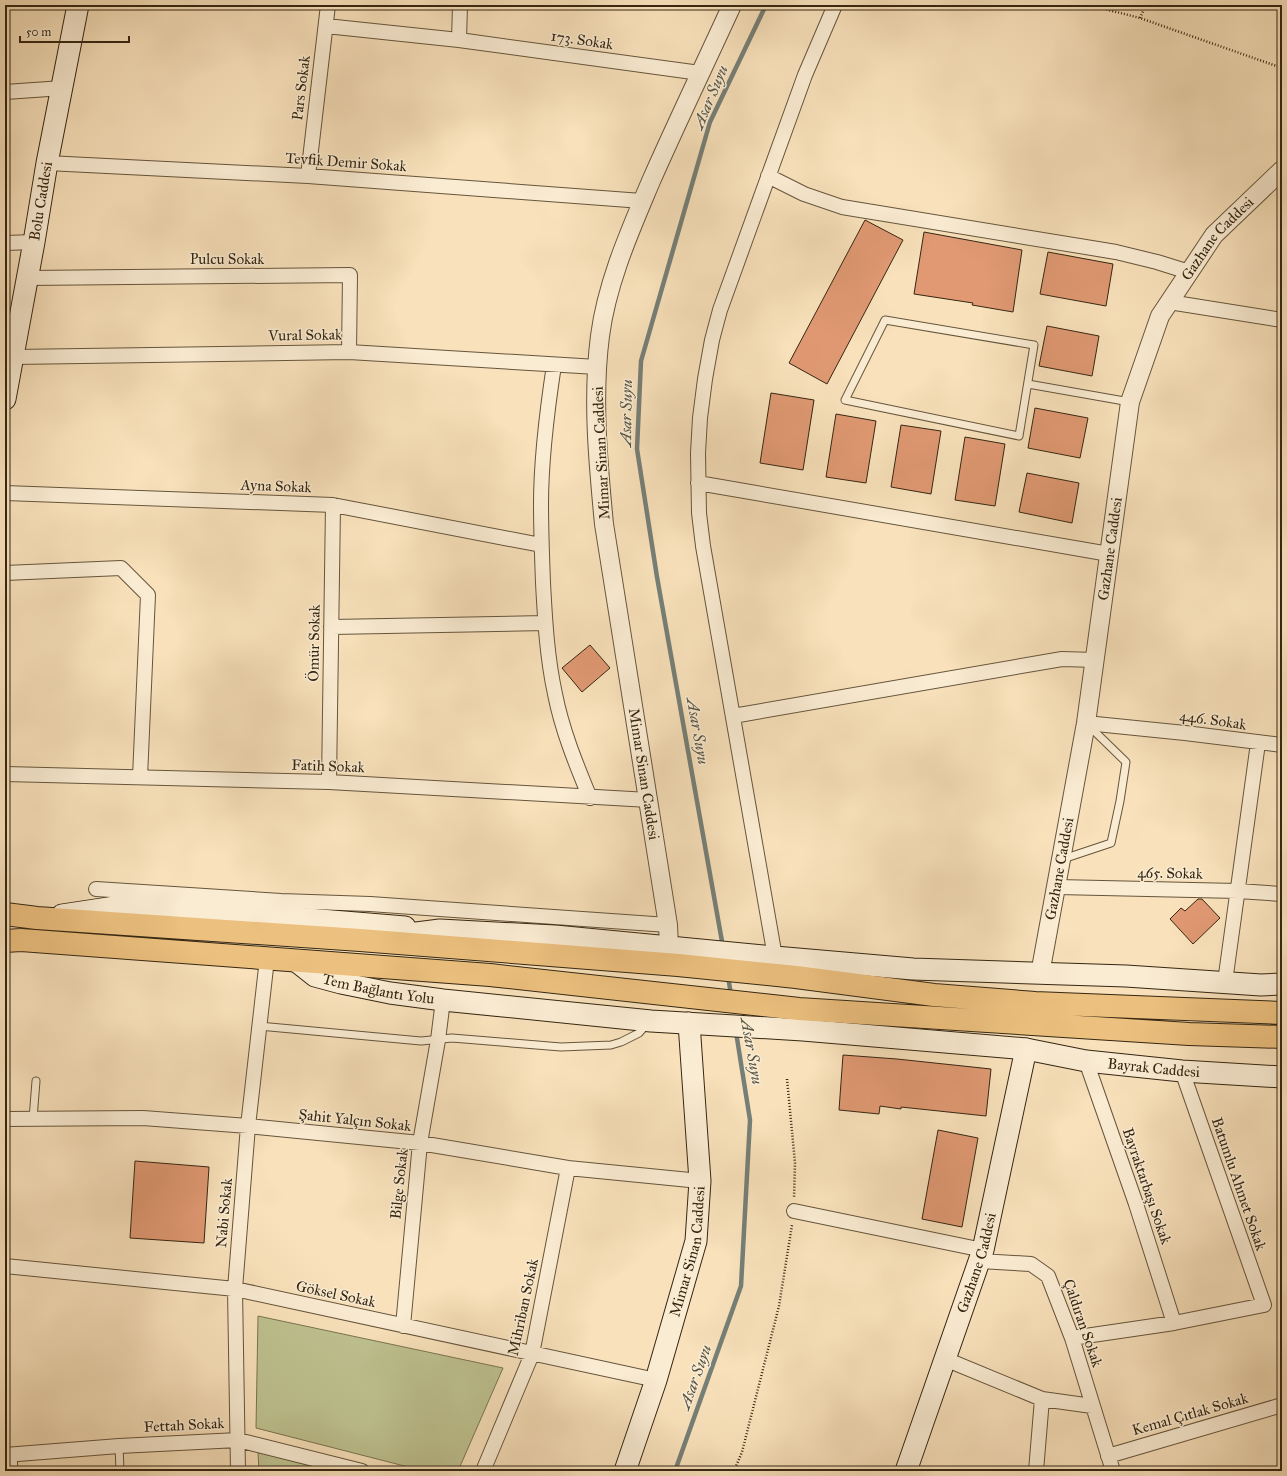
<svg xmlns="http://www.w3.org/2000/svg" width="1287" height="1476" font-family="'IM FELL Great Primer',serif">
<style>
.green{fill:#bec290;stroke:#7a7451}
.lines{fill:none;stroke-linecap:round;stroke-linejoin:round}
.stream{stroke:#767f77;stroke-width:4.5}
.building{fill:#e09973;stroke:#352612}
.service-casing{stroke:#66553c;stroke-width:9}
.minor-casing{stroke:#66553c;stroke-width:16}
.tertiary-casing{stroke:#66553c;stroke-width:20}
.secondary-casing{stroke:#352612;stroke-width:23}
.motorway-casing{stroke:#352612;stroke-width:24}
.path{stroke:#352612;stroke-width:2.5;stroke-dasharray:1 2;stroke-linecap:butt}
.service{stroke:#faecd3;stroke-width:7}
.minor{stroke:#faecd3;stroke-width:14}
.tertiary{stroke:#faecd3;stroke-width:18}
.secondary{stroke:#faecd3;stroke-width:21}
.motorway{stroke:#ecc07e;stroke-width:22}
.labels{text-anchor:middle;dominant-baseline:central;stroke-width:3;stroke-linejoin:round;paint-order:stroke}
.street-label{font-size:15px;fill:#352612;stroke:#faecd3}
.water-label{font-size:16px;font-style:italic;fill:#555344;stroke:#faecd3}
</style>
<rect width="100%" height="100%" fill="#f8e1bb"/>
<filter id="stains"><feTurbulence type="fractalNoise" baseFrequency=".005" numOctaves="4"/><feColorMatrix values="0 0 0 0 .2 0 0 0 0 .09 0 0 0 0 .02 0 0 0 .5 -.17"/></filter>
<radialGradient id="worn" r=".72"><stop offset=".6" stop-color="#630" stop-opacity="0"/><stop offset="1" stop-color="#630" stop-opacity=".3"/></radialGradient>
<!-- green -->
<path class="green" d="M258,1316L503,1368L458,1471H424L256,1428Z
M258,1452L331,1471H259Z"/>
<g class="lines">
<!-- stream -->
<path class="stream" d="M723,947L657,577L637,449L641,361L710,122L766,5
M728,976L731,995
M675,1471L741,1286L750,1120L736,1032"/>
</g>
<!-- building -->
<path class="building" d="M865,220L903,240L827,384L789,363Z
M924,232L1022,250L1013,312L972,305L973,303L914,294Z
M1048,252L1113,264L1106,306L1040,294Z
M1047,326L1099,336L1092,376L1039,366Z
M771,393L814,400L803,470L760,463Z
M1035,408L1088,418L1080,458L1028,448Z
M836,414L876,421L866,483L826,477Z
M901,425L941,431L931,494L891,487Z
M965,437L1005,444L995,506L955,500Z
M1027,473L1079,483L1072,523L1019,512Z
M590,645L610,668L582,692L562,668Z
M1198,899H1202L1220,918L1193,944L1170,919L1181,908L1185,911Z
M843,1055L897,1059L991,1069L986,1116L901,1107V1109L880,1106L879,1114L839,1110Z
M938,1130L978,1138L962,1227L922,1219Z
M135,1161L209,1167L204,1243L130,1238Z"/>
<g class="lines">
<!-- service casing -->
<g class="service-casing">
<path id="service" d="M885,320L1034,345L1019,436L845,400Z
M1028,384L1130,402
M1063,859L1111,843L1120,801L1126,762L1088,725
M259,1026L421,1041L452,1038L561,1047L611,1045L621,1042L639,1033L647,1024
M33,1119L36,1081
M119,1446L120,1471
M13,1454L14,1471"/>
</g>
<!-- minor casing -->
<g class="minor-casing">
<path id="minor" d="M326,26L459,40L700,73
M459,40L460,5
M5,92L63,88
M47,163L308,176L642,201
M308,176L328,5
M768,176L804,194L842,207L1116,252L1157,262L1189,272
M5,243L34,242
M27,278L350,275L349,352
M1169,302L1282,320
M13,357L349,352L597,367
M554,365C547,411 541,457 541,504C541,530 542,556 543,583C545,620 547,657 555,694C562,730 576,764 590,798
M698,483L1109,554
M5,493L333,505L541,545
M5,573L121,568L148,595L140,777
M331,627L545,623
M733,716L1062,659L1095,660
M1086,723L1185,733L1282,745
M5,774L329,782L649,800
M329,782L333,505
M1057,887L1238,891L1282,894
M96,889L281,901L370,904L668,925
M775,957L703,546L699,513L698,453L700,418L705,379L712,340L720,310L805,75L835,5
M1225,982L1258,743
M1086,1061L1136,1204L1174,1323
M5,1119L143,1118L248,1126L420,1143L568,1168L700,1181
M794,1211L983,1250
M980,1261L1031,1264L1048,1276L1072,1338L1113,1471
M5,1266L235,1289L656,1380
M403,1326L420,1143L438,1040L443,1000
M1072,1338L1174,1323L1264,1305L1182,1071
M945,1359L1042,1399L1092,1406
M5,1455L119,1446L238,1440L362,1471
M1108,1456L1282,1405
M238,1471L235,1289L248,1126L267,959
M483,1471L532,1354L568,1168
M1036,1471L1042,1399"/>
</g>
<!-- tertiary casing -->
<g class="tertiary-casing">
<g id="tertiary">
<path d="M669,947L668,925L604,524C598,462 592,398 600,336C607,282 630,231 651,181C677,122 705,64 732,5"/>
<path id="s1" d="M1040,974L1086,723L1130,402L1160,316L1214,235L1282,170"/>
</g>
</g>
<!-- secondary casing -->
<g class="secondary-casing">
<g id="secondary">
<path id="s2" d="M5,399L34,242L47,163L78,5"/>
<path d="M62,915L115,907L225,912L405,927"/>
<path d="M385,937L440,930L555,936L763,956L913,969L1126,976L1261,985L1282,984"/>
<path id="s3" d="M296,961L315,976L341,983L390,993L443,1000L651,1021L803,1030L1026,1049L1086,1061L1182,1071L1282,1077"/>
<path id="s4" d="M625,1471L656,1380L696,1241L700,1181L689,1023"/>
<path id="s5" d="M906,1471L983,1250L1026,1049"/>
</g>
</g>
<!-- motorway casing -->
<g class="motorway-casing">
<path id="motorway" d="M5,914L37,918L360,940L678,965L796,977L934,995L1035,1003L1282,1013
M5,941L21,940L490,975L799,1009L1189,1034L1282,1037"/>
</g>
<!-- path -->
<path class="path" d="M1089,5L1140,18L1282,68
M1140,18L1146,5
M787,1079L795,1163L794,1198
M734,1471L742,1452L779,1306L792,1225"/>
<!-- service -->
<use href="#service" class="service"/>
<!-- minor -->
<use href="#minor" class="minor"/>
<!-- tertiary -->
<use href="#tertiary" class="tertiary"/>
<!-- secondary -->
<use href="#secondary" class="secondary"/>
<!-- motorway -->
<use href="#motorway" class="motorway"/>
</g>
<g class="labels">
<!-- street labels -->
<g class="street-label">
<text transform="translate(582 40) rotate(8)">173. Sokak</text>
<text transform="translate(301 88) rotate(-83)">Pars Sokak</text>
<text transform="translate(346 162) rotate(4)">Tevfik Demir Sokak</text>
<text stroke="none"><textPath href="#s2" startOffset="201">Bolu Caddesi</textPath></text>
<text stroke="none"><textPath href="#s1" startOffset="767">Gazhane Caddesi</textPath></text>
<text x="227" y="259">Pulcu Sokak</text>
<text transform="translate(305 335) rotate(-1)">Vural Sokak</text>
<text transform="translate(601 453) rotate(-93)">Mimar Sinan Caddesi</text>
<text transform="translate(276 486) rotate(2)">Ayna Sokak</text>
<text stroke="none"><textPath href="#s1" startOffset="431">Gazhane Caddesi</textPath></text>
<text transform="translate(314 643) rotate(-89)">Ömür Sokak</text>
<text transform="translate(1213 720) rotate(8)">446. Sokak</text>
<text transform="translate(328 766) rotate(2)">Fatih Sokak</text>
<text transform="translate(644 774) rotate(81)">Mimar Sinan Caddesi</text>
<text stroke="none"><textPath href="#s1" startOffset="107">Gazhane Caddesi</textPath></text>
<text transform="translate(1170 873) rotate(1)">465. Sokak</text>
<text stroke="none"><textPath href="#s3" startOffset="89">Tem Bağlantı Yolu</textPath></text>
<text stroke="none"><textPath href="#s3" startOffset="869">Bayrak Caddesi</textPath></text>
<text transform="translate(355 1120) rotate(6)">Şahit Yalçın Sokak</text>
<text transform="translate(399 1184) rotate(-84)">Bilge Sokak</text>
<text transform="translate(1239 1184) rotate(71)">Batumlu Ahmet Sokak</text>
<text transform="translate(1147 1186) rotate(71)">Bayraktarbaşı Sokak</text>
<text transform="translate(224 1213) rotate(-85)">Nabi Sokak</text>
<text stroke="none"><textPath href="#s4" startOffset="229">Mimar Sinan Caddesi</textPath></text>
<text stroke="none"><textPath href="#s5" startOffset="220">Gazhane Caddesi</textPath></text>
<text transform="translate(336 1294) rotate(12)">Göksel Sokak</text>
<text transform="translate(523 1307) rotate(-78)">Mihriban Sokak</text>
<text transform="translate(1083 1323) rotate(71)">Çaldıran Sokak</text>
<text transform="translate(1190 1414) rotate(-16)">Kemal Çıtlak Sokak</text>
<text transform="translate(184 1425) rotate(-3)">Fettah Sokak</text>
</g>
<!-- water labels -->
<g class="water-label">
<text transform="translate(710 97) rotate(-67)">Asar Suyu</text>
<text transform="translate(626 413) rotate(-89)">Asar Suyu</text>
<text transform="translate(698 731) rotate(80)">Asar Suyu</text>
<text transform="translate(752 1051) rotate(80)">Asar Suyu</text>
<text transform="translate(695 1377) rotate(-70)">Asar Suyu</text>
</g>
</g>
<!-- margin -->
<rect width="1287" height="1476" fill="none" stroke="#f8e1bb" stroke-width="20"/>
<rect x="6" y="6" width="1275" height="1464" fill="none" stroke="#352612" stroke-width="2"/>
<rect x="10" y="10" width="1267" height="1456" fill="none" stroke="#352612"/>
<!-- scale -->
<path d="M20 36v6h109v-6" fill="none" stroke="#352612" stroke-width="2"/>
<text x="26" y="36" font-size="12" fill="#352612" stroke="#faecd3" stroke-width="3" paint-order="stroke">50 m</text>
<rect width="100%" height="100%" filter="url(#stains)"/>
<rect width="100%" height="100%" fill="url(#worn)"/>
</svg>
